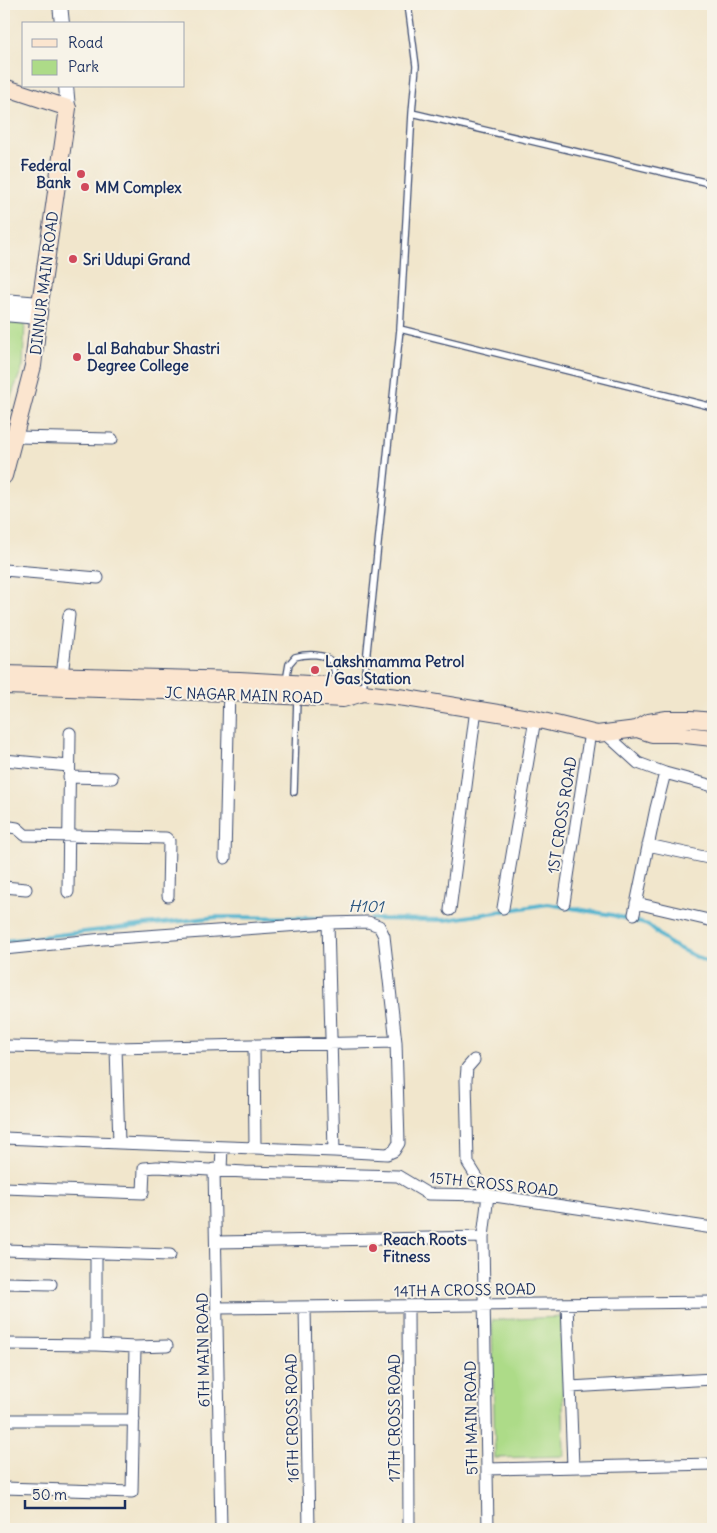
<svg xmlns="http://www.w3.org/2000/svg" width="717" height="1533" font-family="Delius,sans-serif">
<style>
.green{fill:#addb88;stroke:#648573}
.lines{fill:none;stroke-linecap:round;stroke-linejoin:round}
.stream{stroke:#4fb2ce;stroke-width:4}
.service-casing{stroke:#3b4a6e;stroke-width:8}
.minor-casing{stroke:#3b4a6e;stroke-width:13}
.tertiary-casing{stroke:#3b4a6e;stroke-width:16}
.secondary-casing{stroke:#3b4a6e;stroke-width:18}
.service{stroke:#fff;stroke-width:5.5}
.minor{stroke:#fff;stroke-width:11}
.tertiary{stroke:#fff;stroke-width:14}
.secondary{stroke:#fbe5cf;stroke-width:16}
.poi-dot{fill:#d1495b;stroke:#f7f3e8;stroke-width:2}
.labels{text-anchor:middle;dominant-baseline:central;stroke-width:4;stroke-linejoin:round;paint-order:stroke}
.poi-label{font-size:15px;font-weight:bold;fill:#1b2f5e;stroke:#f7f3e8;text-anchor:start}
.street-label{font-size:15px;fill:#1b2f5e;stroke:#f7f3e8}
.water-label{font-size:16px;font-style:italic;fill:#2b5680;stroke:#f7f3e8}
</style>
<rect width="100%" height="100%" fill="#f7f3e8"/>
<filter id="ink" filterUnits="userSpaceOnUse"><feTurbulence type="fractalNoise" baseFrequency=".02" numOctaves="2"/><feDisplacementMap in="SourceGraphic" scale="10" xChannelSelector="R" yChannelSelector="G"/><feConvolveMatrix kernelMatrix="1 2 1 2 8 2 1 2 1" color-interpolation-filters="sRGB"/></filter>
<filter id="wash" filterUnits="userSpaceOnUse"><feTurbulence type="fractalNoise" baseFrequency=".0096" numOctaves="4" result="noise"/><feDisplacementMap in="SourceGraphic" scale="20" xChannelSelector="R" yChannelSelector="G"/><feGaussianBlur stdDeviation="1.12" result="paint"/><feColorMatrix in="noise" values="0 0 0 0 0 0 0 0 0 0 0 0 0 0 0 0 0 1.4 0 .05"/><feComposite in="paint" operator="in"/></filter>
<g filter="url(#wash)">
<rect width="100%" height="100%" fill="#f1e6cc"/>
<!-- green -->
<path class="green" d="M4,320L25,322L23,366L4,414Z
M561,1317L564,1456L495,1458L492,1320Z"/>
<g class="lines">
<!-- stream -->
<path class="stream" d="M371,919L446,920L548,904L612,915L648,925L670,944L713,965
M4,941L217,917L322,918"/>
</g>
</g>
<g filter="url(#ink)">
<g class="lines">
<!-- service casing -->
<g class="service-casing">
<path id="service" d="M408,4L416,66L412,113
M400,329L713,407
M286,681L289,664L295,657C305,654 327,652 333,664C335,670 335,678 335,685
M363,691L400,329L412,113L713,184
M294,792L297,699"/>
</g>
<!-- minor casing -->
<g class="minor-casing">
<path id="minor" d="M15,437L112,439
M4,570L98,578
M62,676L69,615
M605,733L638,763L665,773L713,786
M4,760L69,766
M69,777L112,778
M4,826L17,828L25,835L166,838L169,841L168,896
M648,845L713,859
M225,858L229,688
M4,887L26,889
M68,892L70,733
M564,903L590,732
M636,903L713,921
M503,908L535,719
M450,910L476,709
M634,914L656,808L665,773
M328,923L368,922L379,926L384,936L396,1042L399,1143L394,1151L387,1154L334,1151
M4,949L103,939L328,923L334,1151L119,1143
M254,1045L255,1148
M4,1046L116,1048L119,1143L4,1138
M116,1048L396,1042
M474,1060L467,1068L466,1080L468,1163L488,1195L483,1237L488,1529
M214,1169L221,1529
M221,1170L222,1147
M4,1188L143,1193L144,1168L157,1167L245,1172L398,1176L428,1194L488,1195L713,1228
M216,1242L483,1237
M4,1250L170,1255
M4,1283L51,1284
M567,1304L573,1467
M408,1306L409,1529
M305,1307L309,1529
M217,1308L713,1302
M4,1344L96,1345V1253
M135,1347L167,1346
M570,1387L713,1379
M4,1420H134
M487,1469L713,1464
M4,1488L132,1492L135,1347L96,1345"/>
</g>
<!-- tertiary casing -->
<g class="tertiary-casing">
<path id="tertiary" d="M60,4L62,24
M66,86L68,108
M4,301L40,304
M4,314L38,317"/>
</g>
<!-- secondary casing -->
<g class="secondary-casing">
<path id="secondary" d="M4,87L68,108L40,304L33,366L4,476
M4,674L239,680L344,686L363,693L406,698L535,719L597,734L637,729L649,722L667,719H691L713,721
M4,686L229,693L343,699L363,693
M637,729L652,734H676L713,738"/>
</g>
<!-- service -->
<use href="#service" class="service"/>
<!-- minor -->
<use href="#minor" class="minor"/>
<!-- tertiary -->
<use href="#tertiary" class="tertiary"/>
<!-- secondary -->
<use href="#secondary" class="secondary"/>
</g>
</g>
<!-- markers -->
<g class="poi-dot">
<circle cx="81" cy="174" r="5"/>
<circle cx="85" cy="187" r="5"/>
<circle cx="73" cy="259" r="5"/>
<circle cx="77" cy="357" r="5"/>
<circle cx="315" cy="670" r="5"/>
<circle cx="373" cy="1248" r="5"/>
</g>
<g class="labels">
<!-- poi labels -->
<g class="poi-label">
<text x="71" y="165" text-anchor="end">Federal<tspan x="71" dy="17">Bank</tspan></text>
<text x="95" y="187">MM Complex</text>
<text x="83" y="259">Sri Udupi Grand</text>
<text x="87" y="348">Lal Bahabur Shastri<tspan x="87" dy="17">Degree College</tspan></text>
<text x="325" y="661">Lakshmamma Petrol<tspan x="325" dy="17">/ Gas Station</tspan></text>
<text x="383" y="1239">Reach Roots<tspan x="383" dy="17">Fitness</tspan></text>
</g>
<!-- street labels -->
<g class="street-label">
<text transform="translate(44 283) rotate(-83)">DINNUR MAIN ROAD</text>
<text transform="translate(244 695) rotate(2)">JC NAGAR MAIN ROAD</text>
<text transform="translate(562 815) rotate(-81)">1ST CROSS ROAD</text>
<text transform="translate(494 1184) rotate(6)">15TH CROSS ROAD</text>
<text transform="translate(465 1290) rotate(-1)">14TH A CROSS ROAD</text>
<text transform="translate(203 1350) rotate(-91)">6TH MAIN ROAD</text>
<text transform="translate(292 1418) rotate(-91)">16TH CROSS ROAD</text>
<text transform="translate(394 1418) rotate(-90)">17TH CROSS ROAD</text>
<text transform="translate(471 1418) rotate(-91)">5TH MAIN ROAD</text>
</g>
<!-- water labels -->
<g class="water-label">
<text transform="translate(366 906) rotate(1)">H101</text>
</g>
</g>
<!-- margin -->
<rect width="717" height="1533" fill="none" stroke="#f7f3e8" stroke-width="20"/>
<!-- legend -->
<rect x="22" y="22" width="162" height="65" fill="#f7f3e8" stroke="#9fa5b1"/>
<rect x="32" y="39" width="25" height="8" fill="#fbe5cf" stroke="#9fa5b1"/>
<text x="68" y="48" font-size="15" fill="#1b2f5e">Road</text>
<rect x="32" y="60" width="25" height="15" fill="#addb88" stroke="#9fa5b1"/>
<text x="68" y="72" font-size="15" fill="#1b2f5e">Park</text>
<!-- scale -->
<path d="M25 1500v8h100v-8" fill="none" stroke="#1b2f5e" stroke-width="2.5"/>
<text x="32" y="1500" font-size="15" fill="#1b2f5e" stroke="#f7f3e8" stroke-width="4" paint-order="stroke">50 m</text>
</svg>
